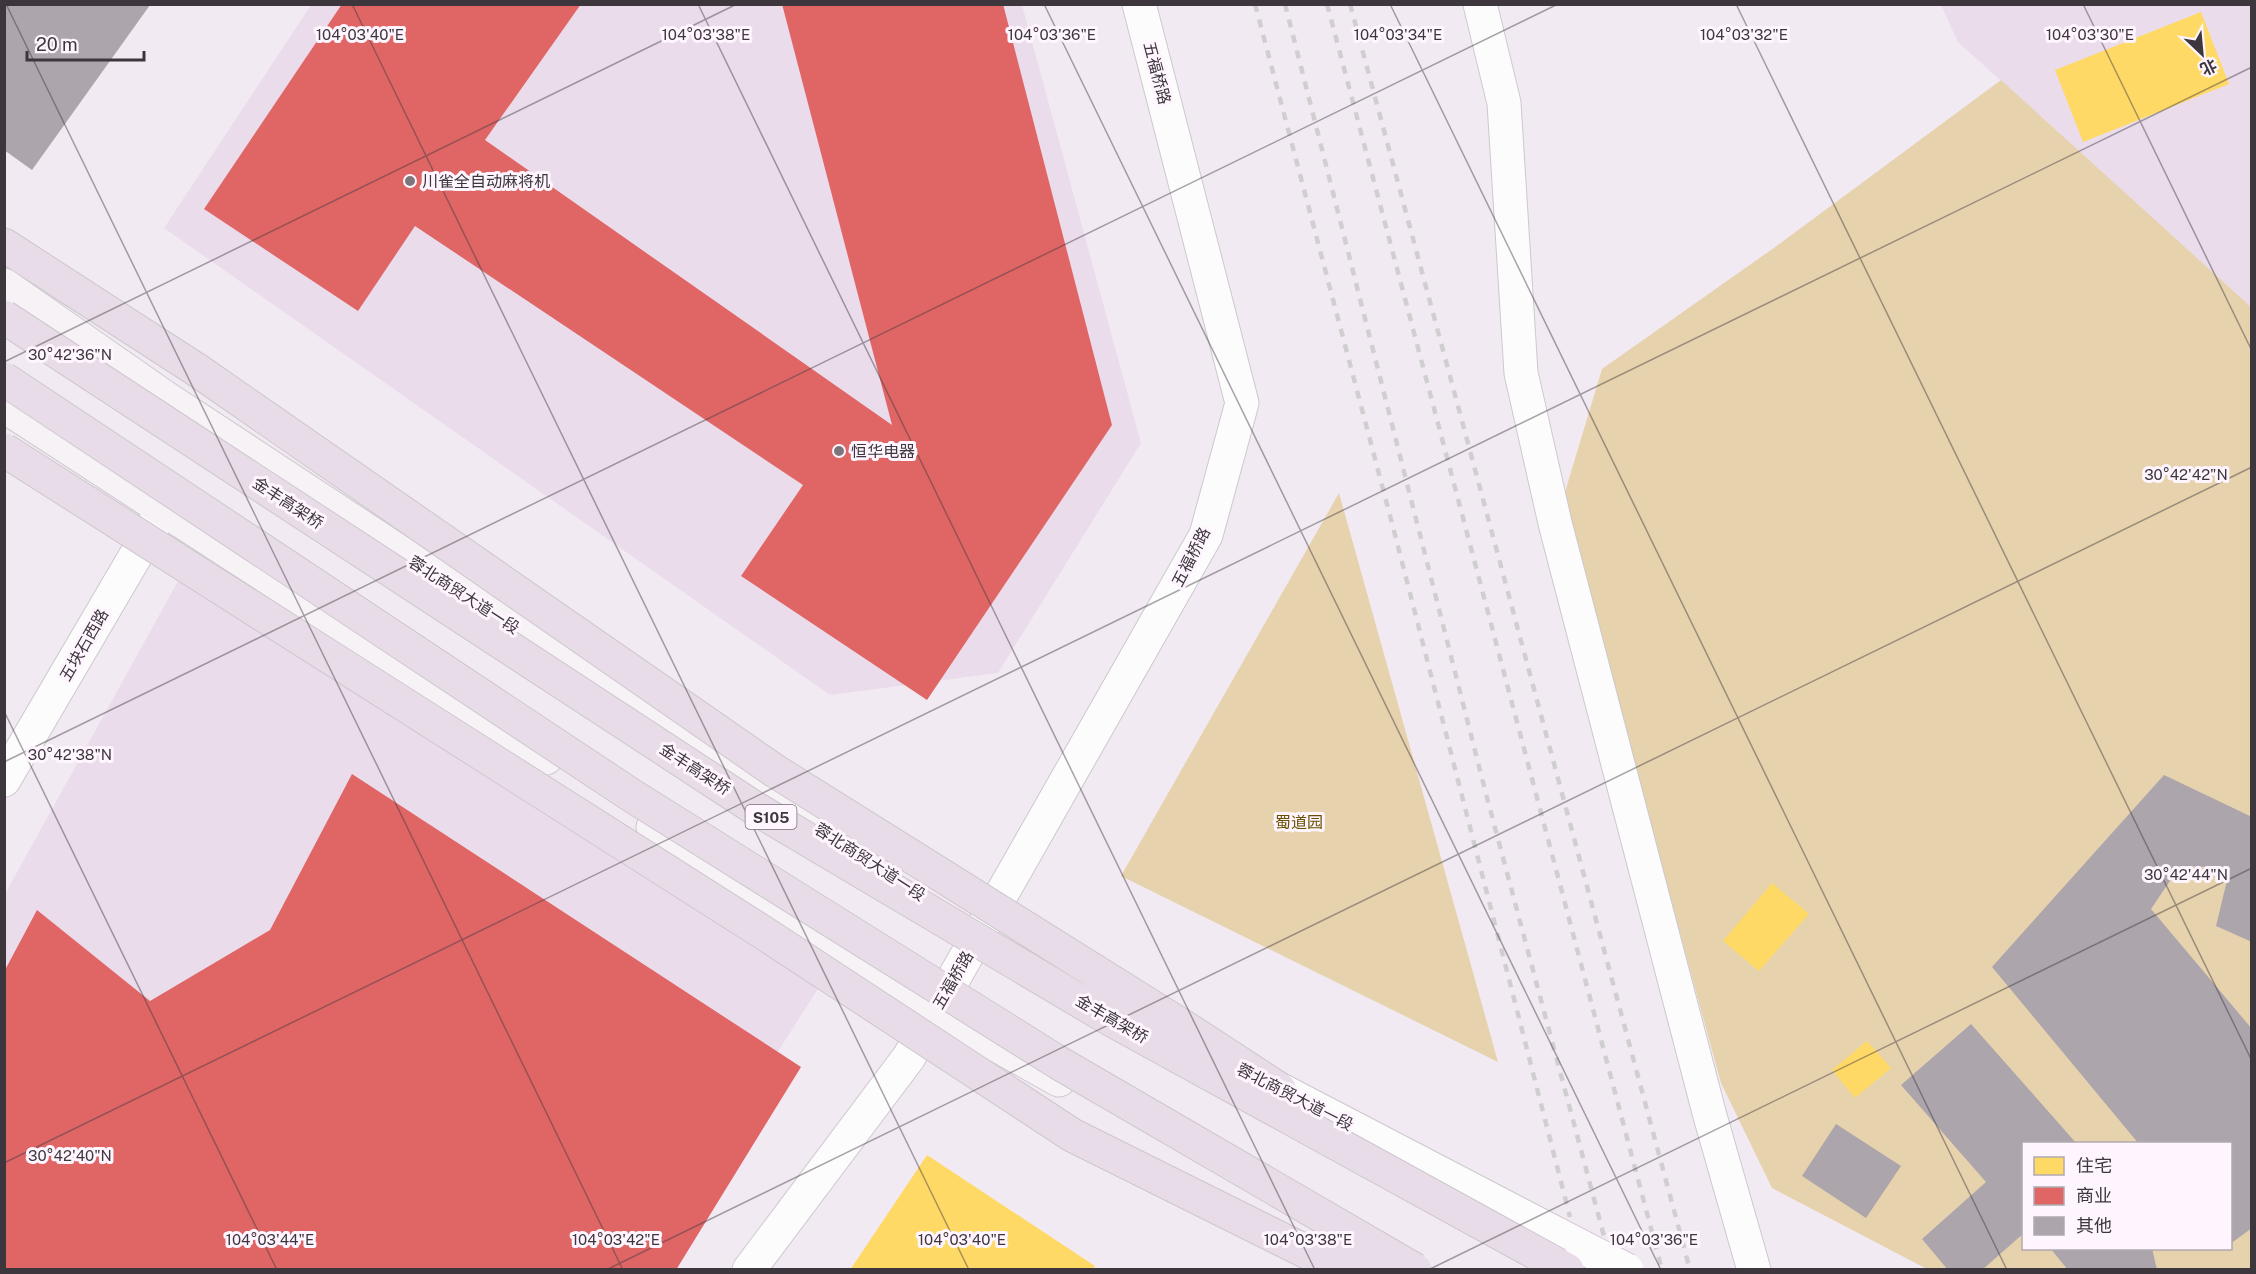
<svg xmlns="http://www.w3.org/2000/svg" width="2256" height="1274" font-family="'Public Sans','Noto Sans SC',sans-serif">
<style>
.built{fill:#eadceb}
.green{fill:#e6d2ad;fill-rule:evenodd}
.homes{fill:#ffd966}
.shops{fill:#e06666}
.building{fill:#aca5ac}
.lines{fill:none;stroke-linecap:round;stroke-linejoin:round}
.street-casing{stroke:#cdc8cd;stroke-width:35}
.secondary-casing{stroke:#cdc8cd;stroke-width:35}
.highway-casing{stroke:#ccc8cc;stroke-width:35}
.street{stroke:#fdfcfd;stroke-width:33}
.secondary{stroke:#f6f2f6;stroke-width:33}
.highway{stroke:#e8dce8;stroke-width:33}
.rail{stroke:#d1ced1;stroke-width:4.5;stroke-dasharray:8 8;stroke-linecap:butt}
.street-bridge-casing{stroke:#cdc8cd;stroke-width:35;stroke-linecap:butt}
.highway-bridge-casing{stroke:#ccc8cc;stroke-width:35;stroke-linecap:butt}
.street-bridge{stroke:#fdfcfd;stroke-width:33}
.highway-bridge{stroke:#e8dce8;stroke-width:33}
.ticks{fill:none;stroke:#3d373d;stroke-width:1.5;stroke-opacity:0.45}
.poi-dot{fill:#7c767c;stroke:#fff5ff;stroke-width:2}
.labels{text-anchor:middle;dominant-baseline:central;stroke-width:6;stroke-linejoin:round;paint-order:stroke}
.shield{fill:#fff5ff;stroke:#777077;stroke-width:1.5}
.shield-label{font-size:15px;font-weight:bold;fill:#3d373d}
.street-label{font-size:16px;fill:#3d373d;stroke:#fff5ff}
.poi-label{font-size:16px;fill:#3d373d;stroke:#fff5ff;text-anchor:start}
.park-label{font-size:16px;fill:#6a5101;stroke:#fff5ff}
.ticks-label{font-size:15px;text-anchor:middle;fill:#3d373d;stroke:#fff5ff;stroke-width:6;stroke-linejoin:round;paint-order:stroke}
</style>
<rect width="100%" height="100%" fill="#f2eaf2"/>
<!-- built -->
<path class="built" d="M311,5H1022L1141,443L998,673L830,695L164,228Z
M1941,5H2251V307L1958,42Z
M193,554L819,987L640,1269L5,1270V894Z"/>
<!-- green -->
<path class="green" d="M2001,80L2251,307V1269H1927L1772,1188L1721,1083L1562,502L1602,369L1778,245ZM2024,1144H2230V1248H2024Z
M1339,493L1498,1062L1121,876Z"/>
<!-- homes -->
<path class="homes" d="M2201,12L2229,84L2083,142L2055,70Z
M1772,883L1809,914L1759,971L1723,941Z
M1867,1041L1891,1068L1855,1098L1832,1070Z
M927,1155L1095,1266L1092,1270H850Z"/>
<!-- shops -->
<path class="shops" d="M342,4H581L485,140L892,425L782,4H1003L1112,425L927,700L741,576L803,485L415,226L358,311L204,209Z
M352,774L801,1067L676,1270H5V970L37,910L150,1001L270,930Z"/>
<!-- building -->
<path class="building" d="M4,5H150L32,170L4,150Z
M2164,775L2252,817V942L2216,926L2230,868L2180,866L2151,909L2252,1029V1228L2230,1244V1144H2139L1992,967Z
M1971,1024L2077,1144H2024V1233L1982,1270H1948L1922,1239L1986,1182L1901,1085Z
M1836,1124L1901,1166L1866,1218L1802,1176Z
M2050,1248H2152L2157,1270H2068Z"/>
<g class="lines">
<!-- street casing -->
<g class="street-casing">
<path id="street" d="M1480,4L1504,103L1521,373L1555,523L1710,1116L1754,1270
M4,780L163,509
M1254,1076L1582,1247
M749,1270L909,1057L1206,535L1242,403L1139,4"/>
</g>
<!-- secondary casing -->
<g class="secondary-casing">
<path id="secondary" d="M4,285L166,398L840,842
M4,406L546,758
M653,827L935,1011L1059,1080"/>
</g>
<!-- highway casing -->
<g class="highway-casing">
<path id="highway" d="M4,245L197,370"/>
</g>
<!-- street -->
<use href="#street" class="street"/>
<!-- secondary -->
<use href="#secondary" class="secondary"/>
<!-- highway -->
<use href="#highway" class="highway"/>
<!-- rail -->
<path class="rail" d="M1255,4L1393,527L1570,1217
M1285,4L1486,794L1613,1270
M1327,4L1662,1270
M1350,4L1690,1270"/>
<!-- street-bridge casing -->
<g class="street-bridge-casing">
<path id="street-bridge" d="M1582,1247L1627,1270"/>
</g>
<!-- highway-bridge casing -->
<g class="highway-bridge-casing">
<path id="highway-bridge" d="M4,317L753,807L1112,1020L1567,1270
M197,370L775,771L1184,1027L1279,1089
M4,379L631,795L1059,1063L1415,1270
M4,450L767,935L1072,1135L1319,1258L1401,1269"/>
</g>
<!-- street-bridge -->
<use href="#street-bridge" class="street-bridge"/>
<!-- highway-bridge -->
<use href="#highway-bridge" class="highway-bridge"/>
</g>
<!-- ticks -->
<path class="ticks" d="M6,4L623,1270M352,4L969,1270M698,4L1315,1270M1044,4L1661,1270M1390,4L2007,1270M1736,4L2252,1061M2083,4L2252,351M4,362L737,4M4,711L277,1270M4,762L1558,4M4,1163L2252,67M606,1270L2252,467M1428,1270L2252,868M2249,1270L2252,1268"/>
<!-- markers -->
<g class="poi-dot">
<circle cx="410" cy="181" r="6"/>
<circle cx="839" cy="451" r="6"/>
</g>
<g class="labels">
<!-- shield labels -->
<rect class="shield" x="745.5" y="805" width="51" height="24" rx="4.5"/>
<g class="shield-label">
<text x="771" y="817">S105</text>
</g>
<!-- street labels -->
<g class="street-label">
<text transform="translate(1157 73) rotate(75)">五福桥路</text>
<text transform="translate(288 503) rotate(33)">金丰高架桥</text>
<text transform="translate(1191 557) rotate(-63)">五福桥路</text>
<text transform="translate(464 595) rotate(33)">蓉北商贸大道一段</text>
<text transform="translate(84 645) rotate(-60)">五块石西路</text>
<text transform="translate(695 769) rotate(33)">金丰高架桥</text>
<text transform="translate(870 862) rotate(33)">蓉北商贸大道一段</text>
<text transform="translate(953 980) rotate(-60)">五福桥路</text>
<text transform="translate(1112 1019) rotate(30)">金丰高架桥</text>
<text transform="translate(1295 1097) rotate(27)">蓉北商贸大道一段</text>
</g>
<!-- poi labels -->
<g class="poi-label">
<text x="422" y="181">川雀全自动麻将机</text>
<text x="851" y="451">恒华电器</text>
</g>
<!-- park labels -->
<g class="park-label">
<text x="1299" y="822">蜀道园</text>
</g>
</g>
<g class="ticks-label">
<text x="360" y="40">104°03'40"E</text>
<text x="706" y="40">104°03'38"E</text>
<text x="1052" y="40">104°03'36"E</text>
<text x="1398" y="40">104°03'34"E</text>
<text x="1744" y="40">104°03'32"E</text>
<text x="2090" y="40">104°03'30"E</text>
<text x="70" y="360">30°42'36"N</text>
<text x="2186" y="480">30°42'42"N</text>
<text x="70" y="760">30°42'38"N</text>
<text x="2186" y="880">30°42'44"N</text>
<text x="70" y="1161">30°42'40"N</text>
<text x="270" y="1245">104°03'44"E</text>
<text x="616" y="1245">104°03'42"E</text>
<text x="962" y="1245">104°03'40"E</text>
<text x="1308" y="1245">104°03'38"E</text>
<text x="1654" y="1245">104°03'36"E</text>
</g>
<!-- border -->
<rect width="2256" height="1274" fill="none" stroke="#3d373d" stroke-width="12"/>
<!-- legend -->
<rect x="2022" y="1142" width="210" height="108" fill="#fff5ff" stroke="#b1a9b1" stroke-width="1.5"/>
<rect x="2034" y="1157" width="30" height="18" fill="#ffd966" stroke="#b1a9b1" stroke-width="1.5"/>
<text x="2076" y="1172" font-size="18" fill="#3d373d">住宅</text>
<rect x="2034" y="1187" width="30" height="18" fill="#e06666" stroke="#b1a9b1" stroke-width="1.5"/>
<text x="2076" y="1202" font-size="18" fill="#3d373d">商业</text>
<rect x="2034" y="1217" width="30" height="18" fill="#aca5ac" stroke="#b1a9b1" stroke-width="1.5"/>
<text x="2076" y="1232" font-size="18" fill="#3d373d">其他</text>
<!-- north arrow -->
<g transform="translate(2202 54) rotate(154)" stroke="#fff5ff" stroke-width="4.5" paint-order="stroke">
<path d="M0-4.5L10 22L0 15L-10 22Z" fill="#3d373d"/>
<text y="-9" font-size="16" font-weight="bold" text-anchor="middle" fill="#3d373d">北</text>
</g>
<!-- scale -->
<path d="M27 51v9h117v-9" fill="none" stroke="#3d373d" stroke-width="3"/>
<text x="36" y="51" font-size="18" fill="#3d373d" stroke="#fff5ff" stroke-width="4.5" paint-order="stroke">20 m</text>
</svg>
